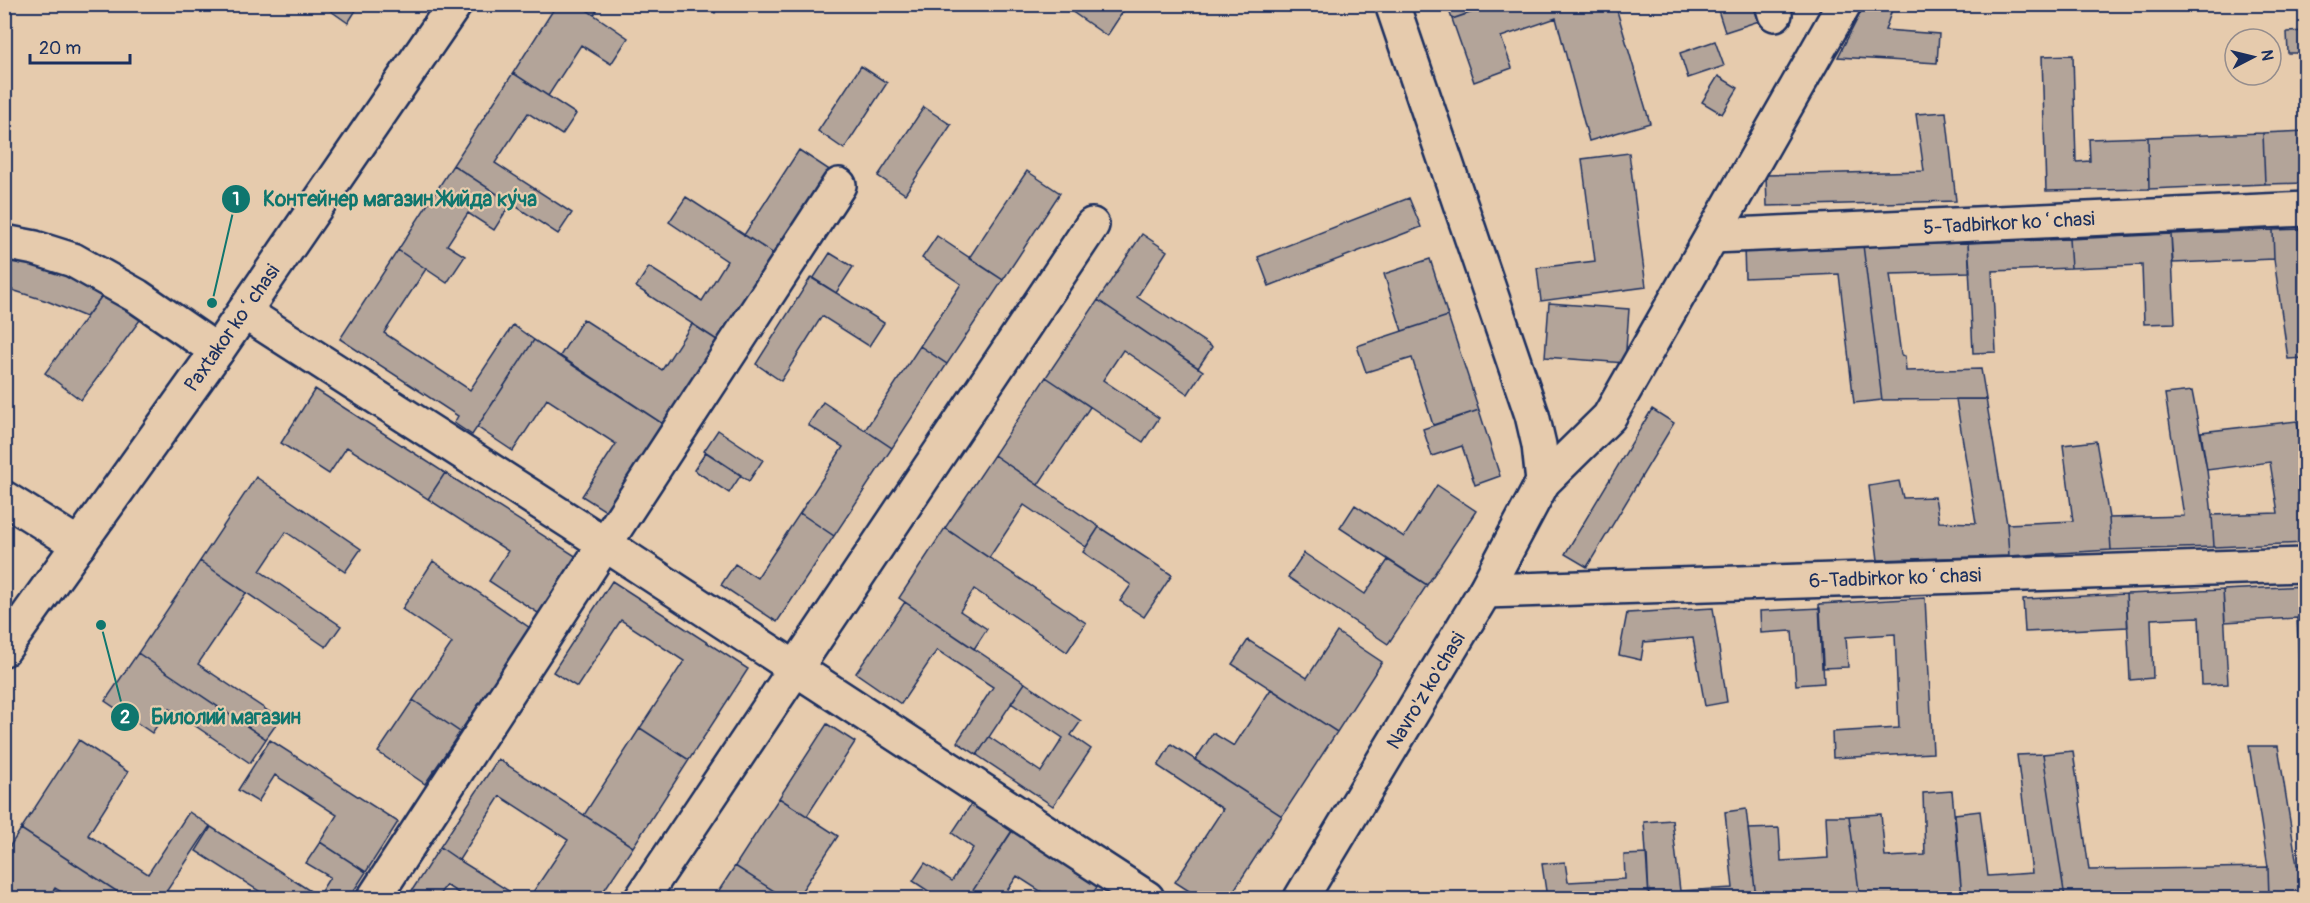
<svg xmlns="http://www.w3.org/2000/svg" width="2310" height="903" font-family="Pangolin,sans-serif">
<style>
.building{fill:#b3a499;stroke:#1b2f5e;stroke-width:1.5}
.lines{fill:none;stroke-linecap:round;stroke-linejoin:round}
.minor-casing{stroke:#1b2f5e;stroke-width:38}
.major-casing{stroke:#1b2f5e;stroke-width:38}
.minor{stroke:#e6cbad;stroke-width:33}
.major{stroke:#e6cbad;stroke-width:33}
.labels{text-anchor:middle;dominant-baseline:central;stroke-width:4.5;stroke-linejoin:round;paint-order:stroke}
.street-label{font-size:20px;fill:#1b2f5e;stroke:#e6cbad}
.leader{fill:none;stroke:#0f766e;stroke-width:2}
.callout-dot{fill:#0f766e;stroke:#e6cbad;stroke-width:2}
.mark-label{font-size:18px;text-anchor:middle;font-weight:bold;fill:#fff}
.callout-label{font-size:21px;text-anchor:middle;font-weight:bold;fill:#0f766e;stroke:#e6cbad;stroke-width:4.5;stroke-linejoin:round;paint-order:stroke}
</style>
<rect width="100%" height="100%" fill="#e6cbad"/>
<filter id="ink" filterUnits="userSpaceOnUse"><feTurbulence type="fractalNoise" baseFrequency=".0167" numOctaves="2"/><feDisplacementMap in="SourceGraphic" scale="12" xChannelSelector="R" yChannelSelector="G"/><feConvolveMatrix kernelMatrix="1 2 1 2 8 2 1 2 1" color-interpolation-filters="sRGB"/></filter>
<g filter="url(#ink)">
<!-- building -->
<path class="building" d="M321,4H360L348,23Z
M557,4H578L628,38L611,64L581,45L548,96L513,73Z
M578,4H601L594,15Z
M701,4H720L715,13Z
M1061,4H1128L1107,36Z
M1284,4H1304L1286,10Z
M1447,4H1481L1482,9L1452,19Z
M1494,4H1615L1650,123L1589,141L1556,18L1501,37L1512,68L1474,82L1452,19Z
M1716,4H1753L1759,21L1725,32Z
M1865,4H1894L1885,30L1939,34L1937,63L1838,57Z
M2306,31V53H2288L2287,32Z
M1715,41L1724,66L1688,78L1680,53Z
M2073,55L2076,162L2090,161L2089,139L2148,137L2149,189L2046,191L2042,56Z
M861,66L887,83L844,149L818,131Z
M513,73L576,114L562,135L528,113L495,163L572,213L558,234L453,165Z
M1718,76L1738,88L1722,114L1702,102Z
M924,107L951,125L905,194L878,176Z
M1946,112L1956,201L1767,206L1766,175L1924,171L1916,114Z
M2306,131V183L2265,184L2263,133Z
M2263,133L2265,184L2149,189L2148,137Z
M799,150L831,171L777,256L744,235Z
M1629,153L1646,287L1541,301L1537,268L1595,261L1582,159Z
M453,165L511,203L494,230L468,213L447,245L465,256L447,283L398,250Z
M1027,171L1060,193L1003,280L969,258Z
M686,197L777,256L720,342L636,287L649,267L702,301L727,261L669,222Z
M1409,198L1421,227L1269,286L1258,257Z
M2306,229V257L2301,258L2306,292V358L2288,359L2274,259L2273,230Z
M2273,230L2274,259L2173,263L2171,234Z
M1142,234L1167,251L1137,297L1212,347L1198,368L1098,300Z
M2171,234L2175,323L2144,324L2142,265L2071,268L2069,239Z
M937,236L1003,280L947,364L920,346L961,284L922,258Z
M2069,239L2071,268L1992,271L1996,352L1973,353L1968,243Z
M1968,243L1970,272L1890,274L1901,355L1905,356L1906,371L1981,369L1986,399L1882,400L1863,245Z
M1863,245L1882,400L1854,403L1839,274L1745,278L1744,248Z
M398,250L426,269L384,333L470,390L513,325L534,340L472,435L454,423L458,416L340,339Z
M830,253L853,267L836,293L813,279Z
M4,258L32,262L107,289L86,317L47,301L12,290H4Z
M1430,259L1448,316L1402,331L1384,274Z
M811,277L884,323L869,346L822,316L781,381L756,364Z
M107,289L143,316L81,400L45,373Z
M1098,300L1203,371L1188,394L1123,350L1103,380L1159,418L1143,442L1046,377Z
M1549,303L1629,309L1625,363L1545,357Z
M1448,316L1479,410L1433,425L1412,358L1366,372L1357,346Z
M583,319L662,370L692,324L720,342L666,426L560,356Z
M534,340L666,426L609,513L582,496L616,444L547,399L513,451L477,427Z
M920,346L947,364L892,448L865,430Z
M1046,377L1090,407L1038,485L994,455Z
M315,389L445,473L428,499L347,447L329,474L281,443Z
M2192,391L2207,470L2212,515L2214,547L2111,550L2109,518L2184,516L2165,394Z
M1956,399H1986L2007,524L2009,556L1878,560L1869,486L1899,481L1903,498L1935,497L1939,522L1976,523Z
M823,402L892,448L834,536L800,513L843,447L808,425Z
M1652,409L1674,423L1587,567L1565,554Z
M1479,410L1500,476L1475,485L1462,446L1432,456L1423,429Z
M2297,421L2306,480V543L2214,547L2212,515L2278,513L2270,462L2207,470L2201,432Z
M718,430L763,460L749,481L704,451Z
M2096,441L2109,518L2111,550L2009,556L2007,524L2073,521L2063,445Z
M706,452L741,475L729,493L694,470Z
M994,455L1099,527L1086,547L1024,505L989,558L945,528Z
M445,473L577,557L541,615L489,581L508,551L428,499Z
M256,477L361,549L345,572L286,532L260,571L341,626L326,647L200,561Z
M1437,485L1476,511L1427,585L1340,528L1355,505L1404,537Z
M800,513L834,536L777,622L721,585L735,564L757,578Z
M1099,527L1172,575L1144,617L1120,601L1131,585L1083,552Z
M945,528L1086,623L1067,652L974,589L960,611L987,629L974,649L899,598Z
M1304,553L1365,594L1388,560L1427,585L1388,644L1288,577Z
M200,561L246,593L198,664L280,719L266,739L138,653Z
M433,561L530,628L460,732L413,700L452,643L402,609Z
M612,581L748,669L689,760L640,728L684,661L621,620L577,687L553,672Z
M2306,586V665H2299L2297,618L2225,622L2223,590Z
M2223,590L2228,684L2202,685L2199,617L2151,619L2153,678L2130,680L2126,594Z
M2126,594L2128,627L2025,632L2023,599Z
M1925,598L1933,753L1833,758L1832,732L1899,728L1895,634L1846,637L1848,667L1822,668L1819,604Z
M905,602L1025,683L977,755L957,742L993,687L937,650L901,704L856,673Z
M1713,608L1727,702L1705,706L1693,638L1644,642L1641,660L1619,655L1627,613Z
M1820,608L1824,683L1796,685L1792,631L1761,633L1760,611Z
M1337,632L1382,662L1337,732L1232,664L1248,640L1307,678Z
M138,653L266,739L250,763L169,708L152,733L105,701Z
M1025,683L1081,721L1071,735L1091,749L1053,806L977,755L989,737L1041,772L1063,738L1011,703Z
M1271,689L1337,732L1282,816L1195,760L1213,733L1234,746Z
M413,700L460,732L425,784L378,752Z
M827,724L855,742L807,816L779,798Z
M640,728L689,760L633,847L584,815Z
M79,740L128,772L88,835L148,874L189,812L210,826L162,898H127L21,829Z
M270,740L398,822L366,872L320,842L337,815L275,775L258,802L238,790Z
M1171,744L1282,816L1229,898H1200L1175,882L1223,809L1158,766Z
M2249,746H2278L2297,865H2306V898H2269L2268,867Z
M2073,751L2089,870L2268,867L2269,898H2065L2043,754Z
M2043,754L2065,898H1962L1955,814L1980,811L1988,876L2032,873L2017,755Z
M498,759L633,847L599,898H529L568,840L500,796L459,860L440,847Z
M1952,791L1962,898H1860L1849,816L1881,814L1885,857L1925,855L1923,793Z
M779,798L838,836L797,898H785L735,866Z
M972,803L1013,830L968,898H939L913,881L925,863L952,881L973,848L952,833Z
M1746,809L1756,898H1649L1644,822L1672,820L1680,891L1733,888L1725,812Z
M1826,816H1849L1860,898H1756L1748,829L1779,828L1781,861L1828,858Z
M1015,826L1080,869L1077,873L1098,886L1089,898H1051L1017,876L1002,898H968Z
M211,827L318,896L321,898H270L196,851Z
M21,829L127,898H71L55,888L48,898H4V855Z
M320,842L366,872L349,898H321L318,896L330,877L306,863Z
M440,847L459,860L520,898H466L446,885L437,898H407Z
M1647,854L1649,898H1547L1542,864L1565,862L1568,882L1625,879L1624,855Z
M735,866L785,898H714Z
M1497,893V898H1437V895Z"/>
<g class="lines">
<!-- minor casing -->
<g class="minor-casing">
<g id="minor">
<path d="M1392,4L1532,415L1539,445L1543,482"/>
<path d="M1772,4L1775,14"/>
<path d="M1713,236L2306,209"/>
<path d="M4,242L35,248L73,260L137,296L217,351"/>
<path d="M244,312L605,544L1147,898"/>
<path d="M4,498L79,545"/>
<path d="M1485,591L2306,565"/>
<path d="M374,898L839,185"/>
<path d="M642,898L1092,225"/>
<path id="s1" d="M1301,898L1485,591L1543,482L1609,417L1844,4"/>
</g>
</g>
<!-- major casing -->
<g class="major-casing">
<path id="major" d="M4,649L217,351L455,4"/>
</g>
<!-- minor -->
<use href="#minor" class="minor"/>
<!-- major -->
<use href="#major" class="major"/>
</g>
</g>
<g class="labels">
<!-- street labels -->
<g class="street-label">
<text transform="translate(2009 223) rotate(-3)">5-Tadbirkor koʻchasi</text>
<text transform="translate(232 328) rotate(-55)">Paxtakor koʻchasi</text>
<text transform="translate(1895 578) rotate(-2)">6-Tadbirkor koʻchasi</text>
<text stroke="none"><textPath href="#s1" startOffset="242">Navro'z ko'chasi</textPath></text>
</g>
</g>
<!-- callouts -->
<path class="leader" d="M212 303L236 199M101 625L125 717"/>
<g class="callout-dot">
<circle cx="212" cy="303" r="6"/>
<circle cx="101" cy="625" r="6"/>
<circle cx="236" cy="199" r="15"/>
<circle cx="125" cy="717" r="15"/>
</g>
<g class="mark-label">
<text x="236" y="205">1</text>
<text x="125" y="723">2</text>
</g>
<g class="callout-label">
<text x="400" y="206">Контейнер магазин Жийда ку́ча</text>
<text x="226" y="724">Билолий магазин</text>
</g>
<!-- margin -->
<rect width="2310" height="903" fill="none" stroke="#e6cbad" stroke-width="24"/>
<rect x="12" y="12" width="2286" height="879" fill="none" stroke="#1b2f5e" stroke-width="2" filter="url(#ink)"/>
<!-- north arrow -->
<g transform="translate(2253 57) rotate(83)"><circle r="28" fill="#e6cbad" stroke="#958d8d" stroke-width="1.5"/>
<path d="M0-4.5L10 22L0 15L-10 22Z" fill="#1b2f5e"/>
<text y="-9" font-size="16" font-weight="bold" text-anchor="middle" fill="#1b2f5e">N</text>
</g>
<!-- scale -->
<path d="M30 54v9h100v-9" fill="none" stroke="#1b2f5e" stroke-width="3"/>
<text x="39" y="54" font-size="18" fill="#1b2f5e" stroke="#e6cbad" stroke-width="4.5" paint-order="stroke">20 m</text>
</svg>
